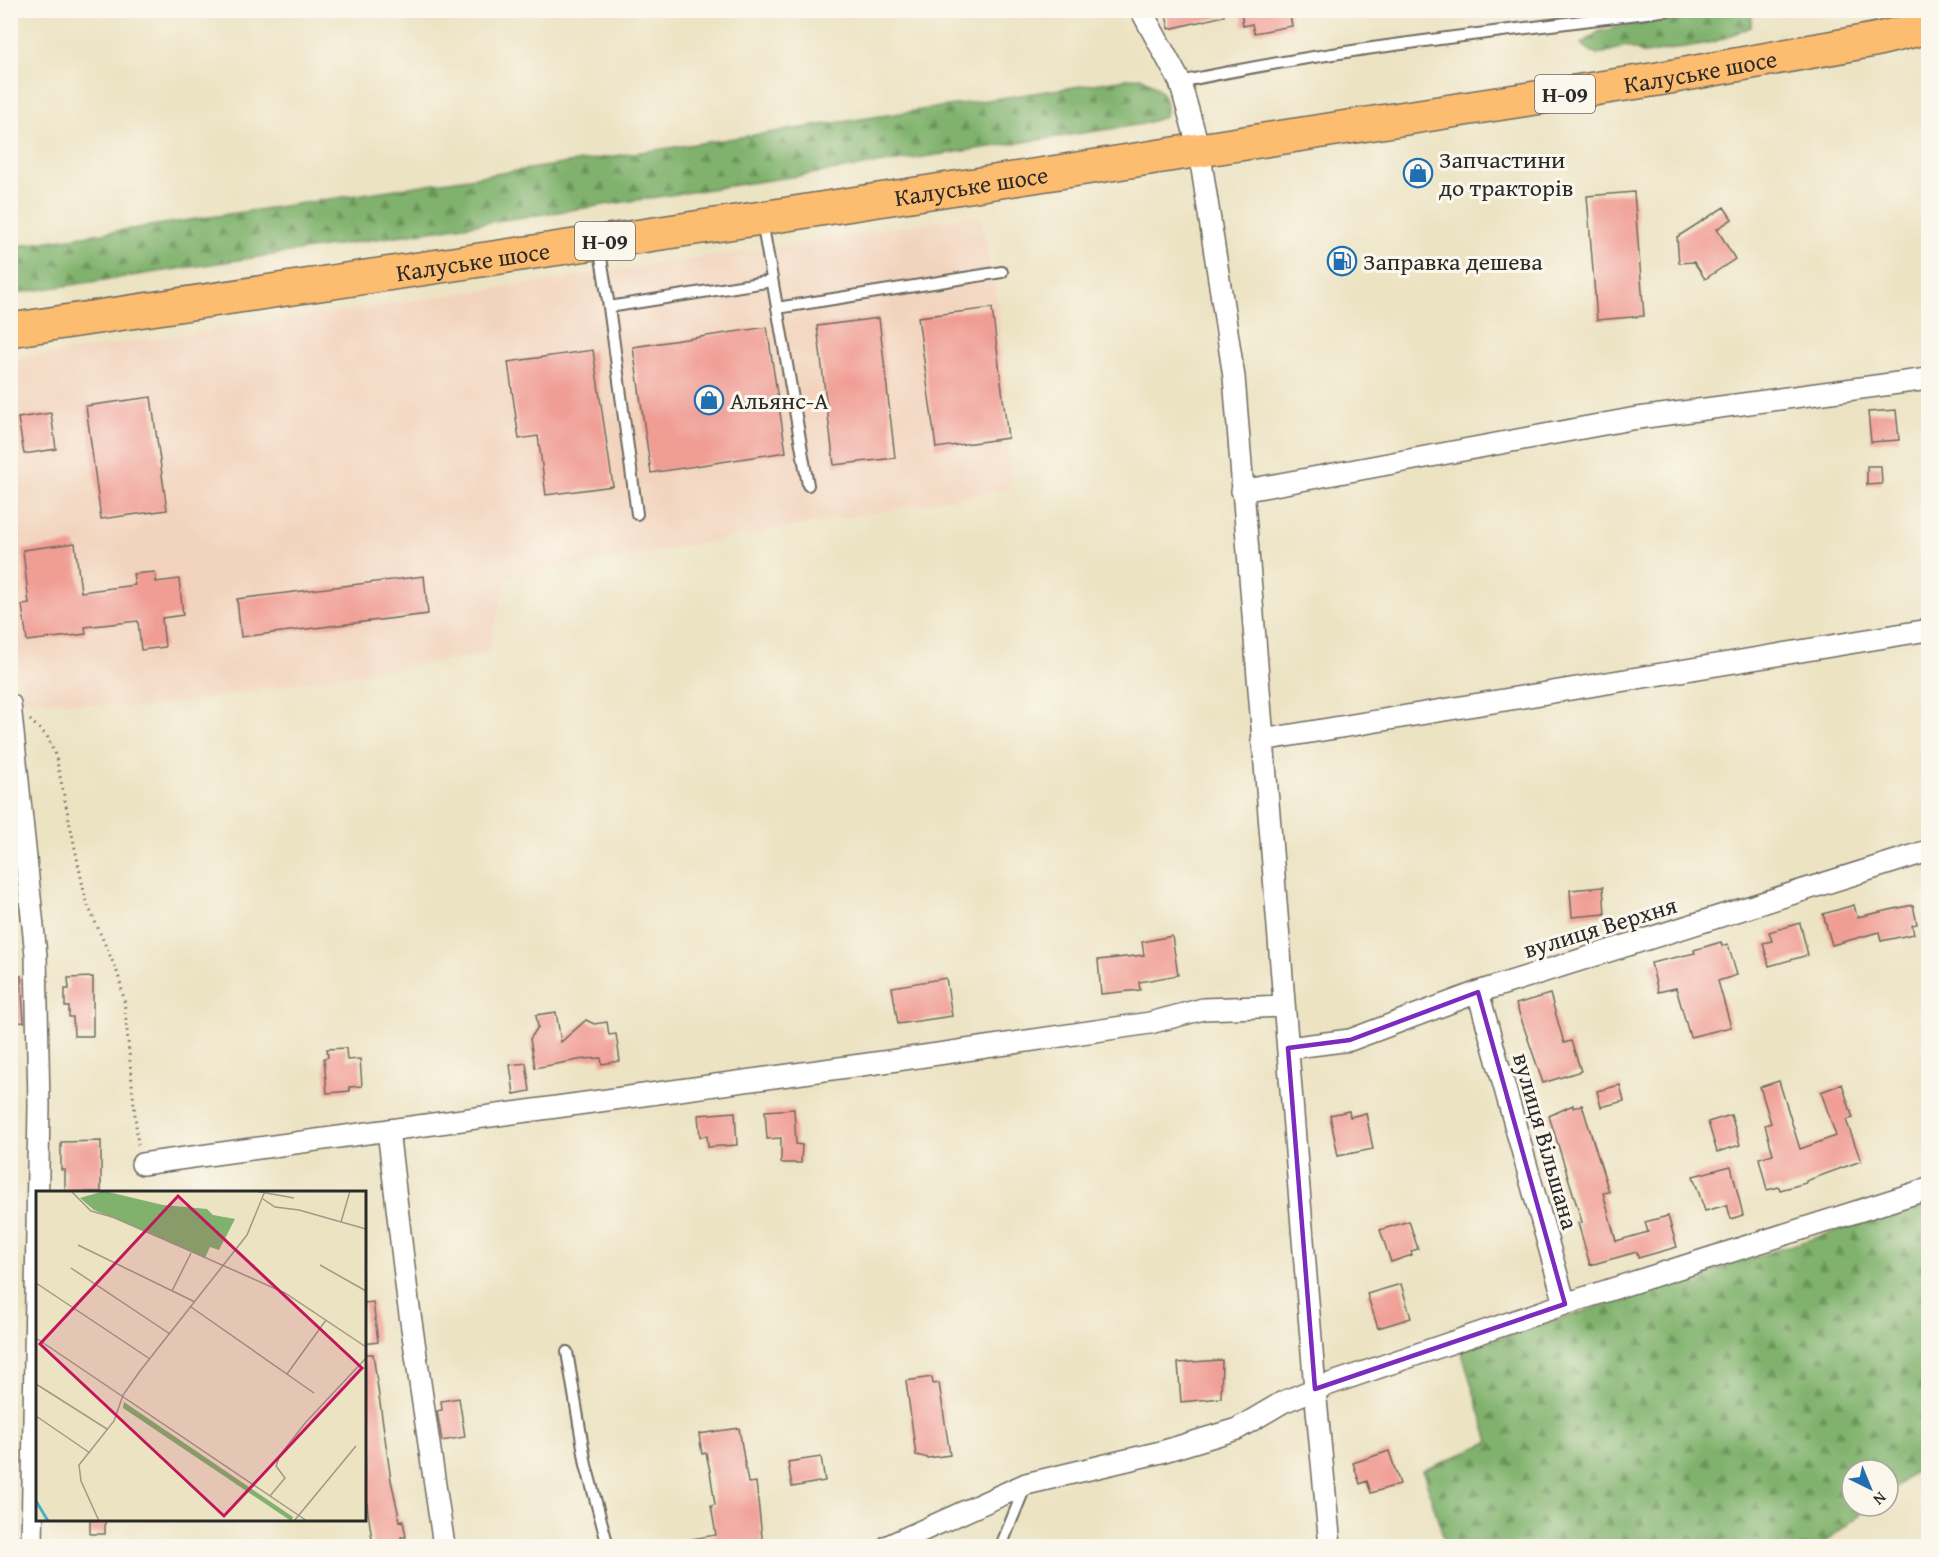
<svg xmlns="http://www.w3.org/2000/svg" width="1939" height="1557" font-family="'Gentium Book Plus',serif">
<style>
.built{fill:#f2d4be}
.forest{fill:url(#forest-firs);stroke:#566e4c;stroke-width:1.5}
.building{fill:#f09d94}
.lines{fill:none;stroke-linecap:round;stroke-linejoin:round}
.service-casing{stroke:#6f6b60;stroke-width:14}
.minor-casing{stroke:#6f6b60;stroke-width:24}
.primary-casing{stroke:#6f6b60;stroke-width:36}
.path{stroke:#6f6b60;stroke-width:3;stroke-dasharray:1.5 4.5;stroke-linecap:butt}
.service{stroke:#fff;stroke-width:10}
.minor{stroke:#fff;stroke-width:21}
.primary{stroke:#fcbd6f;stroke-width:33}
.marked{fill:none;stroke:#7b2cbf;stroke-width:4.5;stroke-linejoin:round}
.labels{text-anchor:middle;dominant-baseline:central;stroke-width:6;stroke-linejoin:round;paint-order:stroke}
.shield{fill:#fbf7ec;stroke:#696865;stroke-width:1.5}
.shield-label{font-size:22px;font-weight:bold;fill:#2b2b2b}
.street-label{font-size:24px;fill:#2b2b2b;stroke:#fbf7ec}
.poi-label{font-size:24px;fill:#2b2b2b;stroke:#fbf7ec;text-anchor:start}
.inset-river{fill:none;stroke:#4cb0cb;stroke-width:3}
.inset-road{fill:none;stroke:#9f9986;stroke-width:1.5}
.view{fill:#c2185b;fill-opacity:0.15;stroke:#c2185b;stroke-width:3}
.inset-edge{fill:none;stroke:#2b2b2b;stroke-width:3}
</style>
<defs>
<pattern id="forest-firs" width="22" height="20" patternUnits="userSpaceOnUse" patternTransform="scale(1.5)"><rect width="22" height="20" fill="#80b26d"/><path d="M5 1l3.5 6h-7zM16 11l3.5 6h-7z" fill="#69915a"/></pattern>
</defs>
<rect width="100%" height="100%" fill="#fbf7ec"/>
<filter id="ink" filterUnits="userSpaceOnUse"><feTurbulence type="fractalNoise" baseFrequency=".0167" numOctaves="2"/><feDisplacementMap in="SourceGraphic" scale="12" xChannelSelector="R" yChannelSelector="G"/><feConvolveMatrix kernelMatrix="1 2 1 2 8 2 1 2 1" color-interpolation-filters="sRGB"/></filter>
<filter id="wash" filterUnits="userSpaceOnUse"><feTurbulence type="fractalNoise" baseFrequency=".008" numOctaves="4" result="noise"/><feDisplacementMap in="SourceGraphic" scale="24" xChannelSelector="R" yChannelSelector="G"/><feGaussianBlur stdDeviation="1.35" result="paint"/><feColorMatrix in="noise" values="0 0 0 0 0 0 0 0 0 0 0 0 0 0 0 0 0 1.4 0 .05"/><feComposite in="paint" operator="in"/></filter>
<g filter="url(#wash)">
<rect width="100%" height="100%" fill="#ece3c3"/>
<!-- built -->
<path class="built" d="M980,214L999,308L1012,488L507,578L487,654L142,708L21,699L10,615V360L789,245Z"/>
<!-- forest -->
<path class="forest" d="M1738,10L1748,11L1752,18L1751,27L1714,42L1645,54L1626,46L1597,55L1581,44L1600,31L1650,21L1689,20Z
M1140,77C1159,86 1169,95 1165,117L1143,124L11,294V247Z
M1928,1202V1461L1888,1493V1470H1852V1506H1871L1820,1546H1446L1423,1471L1489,1442L1461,1350Z"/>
<g id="blocks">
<!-- building -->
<path class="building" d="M1165,10H1224V16L1169,29Z
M1241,10H1289L1292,26L1254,33L1252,24L1243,26Z
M1634,192L1644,316L1597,320L1587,196Z
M1724,207L1732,219L1717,229L1735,259L1705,279L1694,262L1679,263L1677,237Z
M992,308L1008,438L936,448L918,317Z
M879,318L895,458L834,465L817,326Z
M767,327L786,452L651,473L633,347Z
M593,350L613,486L546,495L538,436L519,439L508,362Z
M151,397L167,510L101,519L86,406Z
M1896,410L1899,440L1871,442L1868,412Z
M51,413L56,449L24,454L18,418Z
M1867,466H1881L1882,484L1867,485Z
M75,543L81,592L135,585L133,574L155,572L156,582L179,579L183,615L162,618L165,647L141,650L138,621L85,627L86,634L27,641L22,605L29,604L23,550Z
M424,576L428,614L241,637L237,599Z
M1603,887L1605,914L1572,917L1570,890Z
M1854,905L1857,917L1913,905L1917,924L1912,925L1914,934L1881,941L1879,932L1832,945L1823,914Z
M1800,923L1808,955L1769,966L1763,943L1772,941L1769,932Z
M1172,936L1178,975L1139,982L1140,990L1101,994L1098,960L1144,955L1142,942Z
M1721,942L1722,946L1728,944L1737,975L1718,981L1731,1027L1690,1037L1676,988L1658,992L1651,963L1695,953L1694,950Z
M21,976L24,1022L10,1023V977Z
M93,977V1036H74L73,1017H69V1007H65V989H69L68,978Z
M946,978L952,1016L898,1024L892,987Z
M1550,994L1564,1043L1571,1041L1581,1071L1543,1083L1516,1004Z
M556,1012L561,1042L586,1020L594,1024L607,1022L609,1035L616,1034L620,1061L602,1064L601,1058L584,1059L535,1068L530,1039L538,1027L536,1015Z
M346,1048L347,1060L360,1059L362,1086L349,1087L350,1091L327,1093L324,1058L328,1057L327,1049Z
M526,1063L530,1091L514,1094L510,1065Z
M1779,1081L1800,1149L1836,1136L1821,1092L1842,1084L1853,1118L1846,1120L1861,1161L1806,1181V1183L1780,1190L1779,1187L1767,1190L1759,1158L1773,1154L1765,1125L1771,1123L1760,1087Z
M1620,1085L1624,1101L1601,1107L1597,1091Z
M1573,1105V1108L1582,1105L1609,1192L1603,1193L1616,1241L1648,1232L1645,1222L1668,1216L1677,1247L1638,1258L1637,1252L1590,1265L1578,1223L1582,1222L1549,1116Z
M794,1109L796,1144L802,1145L801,1163H781V1138L767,1139L765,1111Z
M1349,1111L1350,1117L1366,1113L1373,1149L1338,1156L1330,1115Z
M735,1112L737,1145L708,1147L707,1136L700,1137L698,1115Z
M1731,1115L1740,1145L1717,1152L1708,1122Z
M101,1141V1192H65V1170H61V1142Z
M1731,1166L1743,1215L1731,1219L1727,1205L1705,1211L1693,1176Z
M1409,1221L1418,1249L1411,1251L1412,1255L1391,1262L1380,1230Z
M1401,1284L1411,1318L1378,1328L1367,1294Z
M373,1302L378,1342L364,1344V1303Z
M364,1354H373L391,1480L400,1521L403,1520L406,1537H401L402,1546H373L364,1484Z
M1222,1360L1221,1398L1181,1402L1178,1363Z
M932,1377L933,1384L939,1383L950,1455L928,1458L916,1455L906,1381Z
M459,1398L465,1437L442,1441L437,1411L442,1410L441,1401Z
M739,1428L748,1483L756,1482L763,1546H692L691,1539L716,1535L711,1506L715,1505L710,1471L706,1453L702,1454L699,1434Z
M1389,1451L1400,1484L1371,1493L1367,1481L1360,1484L1353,1463Z
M821,1457L825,1481L792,1487L788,1462Z
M90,1520H105V1534H90Z"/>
</g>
</g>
<g filter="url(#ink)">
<use href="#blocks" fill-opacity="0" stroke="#6f6b60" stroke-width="1.5"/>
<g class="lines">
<!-- service casing -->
<g class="service-casing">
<path id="service" d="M1180,82C1340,47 1505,32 1668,10
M762,221L808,485
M599,245L609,307
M777,308L1002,272
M637,514L609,307L772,281
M567,1352L586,1465L608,1546
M1001,1546L1025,1487"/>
</g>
<!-- minor casing -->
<g class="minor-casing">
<path id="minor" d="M1141,10L1180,82L1199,149L1234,377L1315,1389L1330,1546
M1242,491L1631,419L1928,379
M10,704L36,955L39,1105L32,1546
M1262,740L1928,630
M1478,992L1565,1304
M1288,1048L1350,1040L1478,992L1928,851
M388,1130L408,1301L444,1546
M142,1164L890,1061L1150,1023L1203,1009L1284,1006
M888,1546L1026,1484L1161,1452L1237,1429L1283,1402L1315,1389L1565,1304L1928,1189"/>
</g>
<!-- primary casing -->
<g class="primary-casing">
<g id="primary">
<path id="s1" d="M10,330L762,218L1658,79L1874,40L1928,27"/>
</g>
</g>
<!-- path -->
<path class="path" d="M30,720L47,736L56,757L86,901L118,974L124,999L138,1146"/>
<!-- service -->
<use href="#service" class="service"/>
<!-- minor -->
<use href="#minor" class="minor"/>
<!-- primary -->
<use href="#primary" class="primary"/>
</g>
</g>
<!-- marked area -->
<path class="marked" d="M1478,992L1565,1304L1315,1389L1288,1048L1350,1040Z"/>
<!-- icons -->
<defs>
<g id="shop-ring" transform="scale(1.5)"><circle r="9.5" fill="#fbf7ec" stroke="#1f6fb2" stroke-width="1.5"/><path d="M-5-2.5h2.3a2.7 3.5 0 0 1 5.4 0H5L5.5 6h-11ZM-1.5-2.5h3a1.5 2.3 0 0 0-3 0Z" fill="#1f6fb2"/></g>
<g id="fuel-ring" transform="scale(1.5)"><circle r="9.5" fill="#fbf7ec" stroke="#1f6fb2" stroke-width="1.5"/><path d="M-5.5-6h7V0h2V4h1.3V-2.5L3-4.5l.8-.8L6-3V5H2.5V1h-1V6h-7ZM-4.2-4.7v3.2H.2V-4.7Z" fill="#1f6fb2"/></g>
</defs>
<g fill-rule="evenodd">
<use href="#shop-ring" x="1418" y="173"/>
<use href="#fuel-ring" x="1342" y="261"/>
<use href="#shop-ring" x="709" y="400"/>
</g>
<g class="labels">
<!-- shield labels -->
<g class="shield">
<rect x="1535" y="75" width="60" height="38" rx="4.5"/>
<rect x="575" y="222" width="60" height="38" rx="4.5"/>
</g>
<g class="shield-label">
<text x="1565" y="94">Н-09</text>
<text x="605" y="241">Н-09</text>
</g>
<!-- street labels -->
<g class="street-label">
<text stroke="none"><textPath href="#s1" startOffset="1710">Калуське шосе</textPath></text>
<text stroke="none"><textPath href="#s1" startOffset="972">Калуське шосе</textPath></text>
<text stroke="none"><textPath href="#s1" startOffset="468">Калуське шосе</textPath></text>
<text transform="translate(1600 927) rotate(-17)">вулиця Верхня</text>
<text transform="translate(1546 1141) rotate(74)">вулиця Вільшана</text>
</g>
<!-- poi labels -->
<g class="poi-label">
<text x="1439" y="159">Запчастини<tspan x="1439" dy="28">до тракторів</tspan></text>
<text x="1363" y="261">Заправка дешева</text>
<text x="730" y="400">Альянс-А</text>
</g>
</g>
<!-- overview -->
<g transform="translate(36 1191)">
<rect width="330" height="330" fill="#ece3c3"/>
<path d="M68,0L127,14L171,18L177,24L199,28L183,59L174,56L169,67L58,19L44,7ZM88,211L257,326L255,330L87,217Z" fill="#80b26d"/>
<path class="inset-river" d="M0,310L12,330"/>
<path class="inset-road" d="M35,0L55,20L80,27L249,102L330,156M219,0L258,7M227,8L239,16L263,19L330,38M305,31L314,0M42,54L159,111M284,74L330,100M35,77L134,143M0,92L114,168M136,100L155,62M155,116L278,202M0,147L271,330M251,183L290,129M0,193L71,238M0,225L54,262M234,305L249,287L240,275L244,264L270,231L330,167M63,330L45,290L43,274L78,230L87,204L104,180L211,44L229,0M258,330L320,255"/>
<path class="view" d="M142,5L326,177L188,325L4,153Z"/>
<rect width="330" height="330" class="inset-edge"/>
</g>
<!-- margin -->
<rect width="1939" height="1557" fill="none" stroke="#fbf7ec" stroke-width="36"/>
<!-- north arrow -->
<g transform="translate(1870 1488) rotate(137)"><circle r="28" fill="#fbf7ec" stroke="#a8a59f" stroke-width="1.5"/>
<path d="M0-4.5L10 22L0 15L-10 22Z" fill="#1f6fb2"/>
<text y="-9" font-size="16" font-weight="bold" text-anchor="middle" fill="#2b2b2b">N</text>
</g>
</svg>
